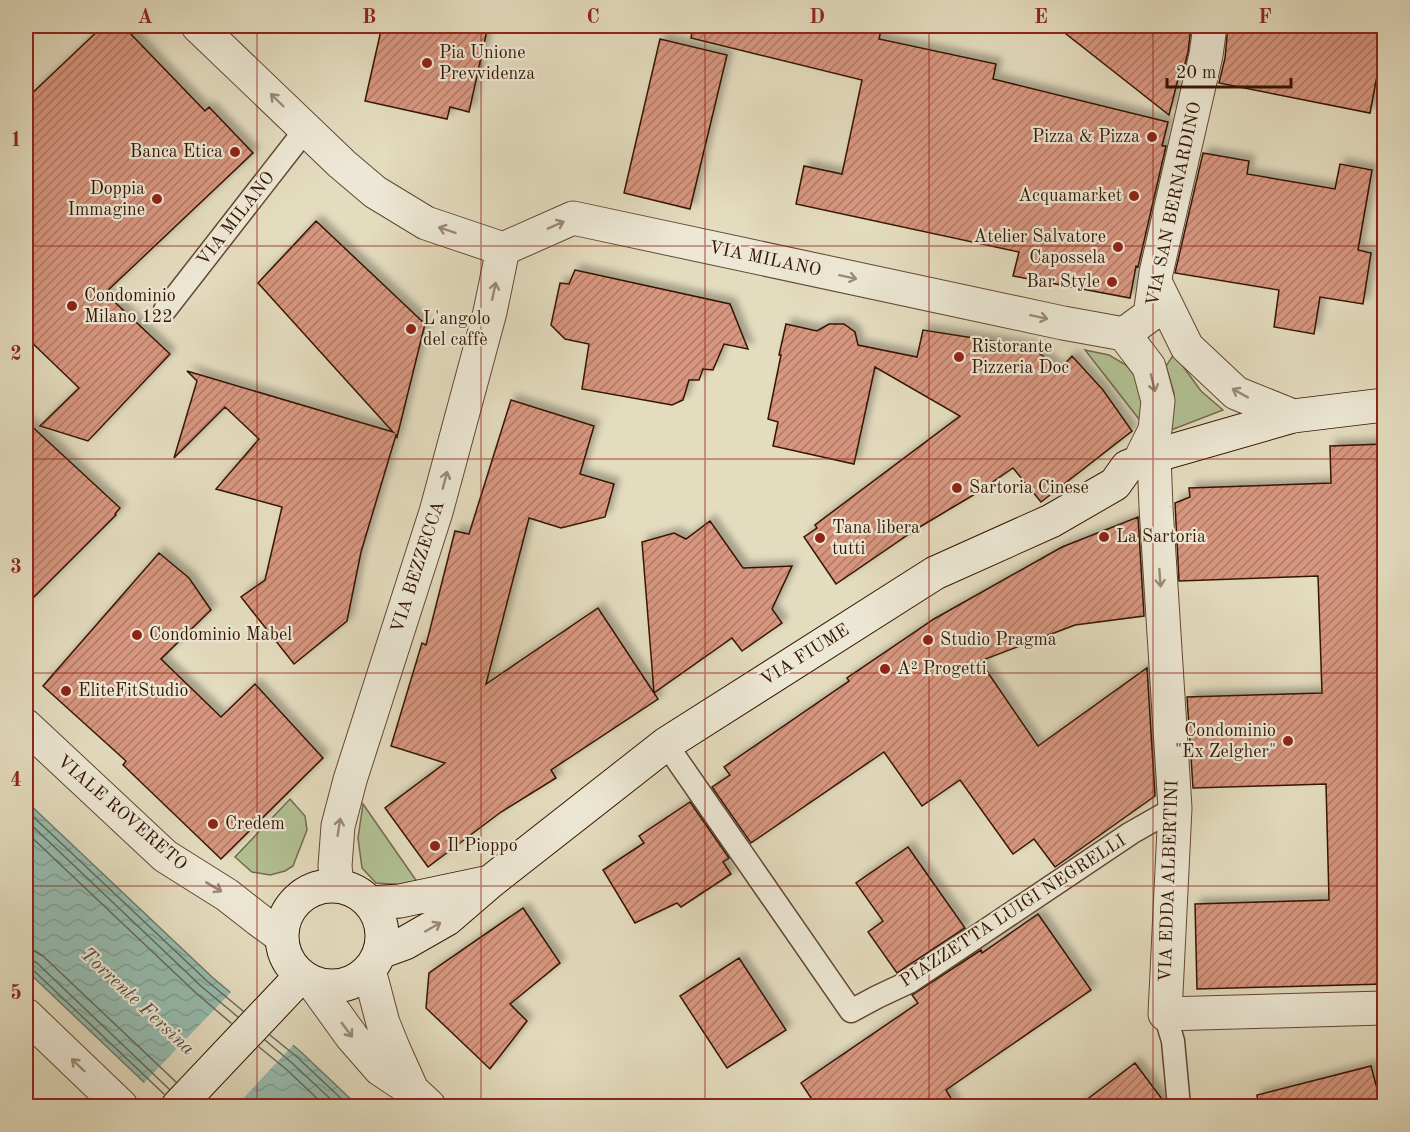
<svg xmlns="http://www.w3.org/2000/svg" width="1410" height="1132" font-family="'Old Standard TT',serif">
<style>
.grass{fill:#b2c194;stroke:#746b4c;stroke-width:1.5}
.water{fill:url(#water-waves);stroke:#70796a;stroke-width:1.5}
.pier{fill:#e4dcbf}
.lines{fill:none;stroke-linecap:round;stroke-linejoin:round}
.shore{stroke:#666859;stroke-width:1.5}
.building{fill:url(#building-hatch);stroke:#361503;stroke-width:1.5;filter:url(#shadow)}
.service-casing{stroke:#624732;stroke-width:25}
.minor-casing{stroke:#624732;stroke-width:35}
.secondary-casing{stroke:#361503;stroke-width:35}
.service{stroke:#ede8d5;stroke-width:22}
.minor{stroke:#ede8d5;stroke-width:33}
.secondary{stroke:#ede8d5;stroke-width:33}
.oneway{stroke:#9b8976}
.grid{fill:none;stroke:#8f2418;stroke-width:1.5;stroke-opacity:0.55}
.poi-dot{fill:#8f2418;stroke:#ede8d5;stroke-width:2}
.labels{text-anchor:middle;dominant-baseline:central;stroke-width:4.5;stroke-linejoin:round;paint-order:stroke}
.poi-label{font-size:18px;fill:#361503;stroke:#ede8d5;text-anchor:start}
.street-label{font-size:18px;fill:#361503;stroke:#ede8d5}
.water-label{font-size:20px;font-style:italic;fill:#584f3f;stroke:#ede8d5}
.neatline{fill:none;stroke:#8f2418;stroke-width:2}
.grid-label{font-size:20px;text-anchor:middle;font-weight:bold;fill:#8f2418}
</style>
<defs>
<pattern id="water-waves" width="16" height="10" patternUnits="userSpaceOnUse" patternTransform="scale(1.5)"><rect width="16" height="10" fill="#96bcaf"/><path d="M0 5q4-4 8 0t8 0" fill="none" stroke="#82a195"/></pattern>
<pattern id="building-hatch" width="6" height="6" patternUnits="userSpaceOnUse" patternTransform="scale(1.5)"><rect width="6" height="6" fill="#d7967f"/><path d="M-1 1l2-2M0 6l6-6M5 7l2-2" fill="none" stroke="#af7966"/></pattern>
<filter id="shadow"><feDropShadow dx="5.5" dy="-5.5" stdDeviation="3" flood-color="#0004"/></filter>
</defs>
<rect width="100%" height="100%" fill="#e4dcbf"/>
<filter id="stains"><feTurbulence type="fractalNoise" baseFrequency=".00333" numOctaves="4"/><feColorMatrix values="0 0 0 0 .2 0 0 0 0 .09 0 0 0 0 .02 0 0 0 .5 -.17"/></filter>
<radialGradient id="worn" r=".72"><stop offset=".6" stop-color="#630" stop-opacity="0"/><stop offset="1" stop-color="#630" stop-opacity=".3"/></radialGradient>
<!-- grass -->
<path class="grass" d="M1085,350L1109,355L1126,365L1142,385V423Z
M1174,354L1201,391L1223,410L1166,432L1172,415L1174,393L1166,366Z
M290,799L305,816L307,830L293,866L285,871L270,875L252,872L235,857Z
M363,804L420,886L376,883L362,868L358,838Z"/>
<!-- water -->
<path class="water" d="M26,801L212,977L301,1052L358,1106H169L26,970Z"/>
<!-- pier -->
<path class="pier" d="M232,991L295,1043L236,1106H164L141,1086Z"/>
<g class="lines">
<!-- shore -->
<path class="shore" d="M26,810L207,981L243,1011
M26,820L202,987L238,1017
M26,832L196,993L231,1023
M26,950L35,951L43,956L176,1082
M26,959L32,960L37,963L169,1089
M26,967L32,969L164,1094
M270,1035L297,1057L349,1106
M265,1040L292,1063L338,1106
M259,1047L286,1069L325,1106"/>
</g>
<!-- building -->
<path class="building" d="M103,26H123L205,111L209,107L253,153L105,293L170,354L88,441L40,426L79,388L26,337V99Z
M382,26H488L469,112L450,107L447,119L365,101Z
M693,26H882L879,39L996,64L993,79L1168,122L1162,146H1166L1138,267L1136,266L1130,298L1013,276L1019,252L796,204L804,166L842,174L862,80L691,38Z
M1056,26H1191L1188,52L1182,75H1179L1169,115Z
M1228,26H1384V39L1370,113L1219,83L1225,58Z
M660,39L727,55L690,209L624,193Z
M1203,153L1249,161L1247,174L1335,189L1340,164L1372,170L1358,250L1371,253L1363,304L1320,297L1314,334L1274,327L1279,290L1175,273Z
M316,221L425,324L397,437L396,435L361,552L347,621L294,664L241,597L265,580L282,507L216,489L259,439L225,407L174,458L197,381L187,371L393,432L258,283Z
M575,270L730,304L748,349L724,344L713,370L703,369L699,380H689L683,400L672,405L582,389L589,344L565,339L551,325L560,283L569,284Z
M786,324L817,331L829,324H844L855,332L858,345L917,357L923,330L1031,347L1060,369L1072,356L1103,390L1132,431L1041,502L1013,468L975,494L918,528L836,584L804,537L817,528L815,525L960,416L875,367L854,464L773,446L778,422L768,419L781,355H779Z
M511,400L594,426L580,474L614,484L605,517L561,528L529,518L486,684L598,608L654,693L642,542L674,533L686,539L710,521L743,568L792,566L772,609L782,623L742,651L732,638L654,693L658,699L551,770L556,778L501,812L428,867L385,808L445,763L391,746L422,643L426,645L455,531L469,534Z
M26,421L120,508L115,514L116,515L26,605Z
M1384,444V984L1197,989L1195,904L1329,900L1326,784L1193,788L1187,697L1322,693L1318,576L1179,581L1175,503L1190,497L1189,488L1331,483L1330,446Z
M1138,517L1144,616L1075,625L980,661L1038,746L1147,668L1155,796L1055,867L1034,839L1013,854L960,780L922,806L884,752L751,843L712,787L730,775L724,767L849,681L847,678L934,619L1062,547Z
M159,553L189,578L211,610L161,659L221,717L255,684L323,758L221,859L123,765L126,761L43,686Z
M690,802L729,858L723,862L731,874L681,907L677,903L635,923L603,870L644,843L639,836Z
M908,847L965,928L897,973L868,932L883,921L856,883Z
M523,908L560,963L510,1004L527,1021L490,1069L426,1008L429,973Z
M1038,914L1091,990L946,1090L956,1107H817L801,1083L918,1003L912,995L981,950L982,953Z
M739,958L786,1030L727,1068L680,996Z
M1135,1063L1165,1103V1107H1077Z
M1371,1066L1382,1107H1258L1257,1095Z"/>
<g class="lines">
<!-- service casing -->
<g class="service-casing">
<path id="service" d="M165,310L306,129
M666,744L851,1011L877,997L909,982L1131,833L1175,808
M1165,1014L1173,1041L1179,1106"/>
</g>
<!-- minor casing -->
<g class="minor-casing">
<path id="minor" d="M198,26L342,164L375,192L426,223L503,249L573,218L1063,323L1124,334L1149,367L1158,401L1155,430L1139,462
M1155,282L1187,347L1236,393L1293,416
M1124,334L1150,315L1156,273L1206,55L1210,26
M1154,456L1156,507L1175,808L1165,1014L1384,1008
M26,726L165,856L227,895L259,920L281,936
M337,885L335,866L338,826L350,780L436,512L490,312L503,249
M369,970L383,1023L394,1050L412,1090
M313,983L352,1037L380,1069L413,1091L429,1106
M26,1015L121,1106"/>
</g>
<!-- secondary casing -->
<g class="secondary-casing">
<path id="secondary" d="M282 936a50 50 0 1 1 100 0a50 50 0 1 1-100 0Z
M371,903L400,901L485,883
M380,952L405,943L447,919L490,882L666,744L935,573L1051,521L1115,484L1127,467L1154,456L1293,416L1384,405
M178,1106L301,976"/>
</g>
<!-- service -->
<use href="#service" class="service"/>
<!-- minor -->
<use href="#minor" class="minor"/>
<!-- secondary -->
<use href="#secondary" class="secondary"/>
</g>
<!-- one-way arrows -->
<defs><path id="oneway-shaft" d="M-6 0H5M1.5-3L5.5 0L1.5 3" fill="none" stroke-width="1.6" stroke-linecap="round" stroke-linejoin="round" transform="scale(1.5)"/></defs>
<g class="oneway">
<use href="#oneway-shaft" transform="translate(277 100) rotate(-136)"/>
<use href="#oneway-shaft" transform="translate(556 225) rotate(-24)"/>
<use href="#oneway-shaft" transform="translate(447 230) rotate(-161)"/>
<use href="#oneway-shaft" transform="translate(848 277) rotate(12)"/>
<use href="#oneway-shaft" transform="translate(494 291) rotate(-78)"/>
<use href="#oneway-shaft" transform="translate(1039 317) rotate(12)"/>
<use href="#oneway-shaft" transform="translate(1153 383) rotate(76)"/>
<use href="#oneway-shaft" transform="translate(1240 393) rotate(-151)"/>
<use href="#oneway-shaft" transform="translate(445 480) rotate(-75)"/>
<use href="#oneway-shaft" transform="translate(1160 578) rotate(86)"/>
<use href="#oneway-shaft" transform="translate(339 827) rotate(-81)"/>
<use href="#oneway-shaft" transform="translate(214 887) rotate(31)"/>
<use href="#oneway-shaft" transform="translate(433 927) rotate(-30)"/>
<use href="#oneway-shaft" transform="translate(347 1030) rotate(53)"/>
<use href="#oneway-shaft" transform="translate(78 1065) rotate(-136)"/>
</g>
<!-- grid -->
<path class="grid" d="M257,26V1106M481,26V1106M705,26V1106M929,26V1106M1153,26V1106M26,246H1384M26,459H1384M26,673H1384M26,886H1384"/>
<!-- markers -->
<g class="poi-dot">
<circle cx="427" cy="63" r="6"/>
<circle cx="1152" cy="137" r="6"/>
<circle cx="235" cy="152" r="6"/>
<circle cx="1134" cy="196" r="6"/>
<circle cx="157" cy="199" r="6"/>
<circle cx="1118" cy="247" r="6"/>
<circle cx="1112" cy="282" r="6"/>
<circle cx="72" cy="306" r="6"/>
<circle cx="411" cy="329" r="6"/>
<circle cx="959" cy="357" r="6"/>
<circle cx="957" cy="488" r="6"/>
<circle cx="1104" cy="537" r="6"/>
<circle cx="820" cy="538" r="6"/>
<circle cx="137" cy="635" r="6"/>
<circle cx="928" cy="640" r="6"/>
<circle cx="885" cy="669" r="6"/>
<circle cx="66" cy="691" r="6"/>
<circle cx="1288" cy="741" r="6"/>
<circle cx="213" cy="824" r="6"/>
<circle cx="435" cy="846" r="6"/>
</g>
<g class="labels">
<!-- poi labels -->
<g class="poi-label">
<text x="439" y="53">Pia Unione<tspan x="439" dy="21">Prevvidenza</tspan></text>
<text x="1140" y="137" text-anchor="end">Pizza &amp; Pizza</text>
<text x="223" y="152" text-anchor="end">Banca Etica</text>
<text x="145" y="189" text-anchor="end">Doppia<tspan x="145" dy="21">Immagine</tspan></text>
<text x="1122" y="196" text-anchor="end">Acquamarket</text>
<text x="1106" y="237" text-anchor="end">Atelier Salvatore<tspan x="1106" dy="21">Capossela</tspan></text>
<text x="1100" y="282" text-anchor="end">Bar Style</text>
<text x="84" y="296">Condominio<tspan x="84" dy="21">Milano 122</tspan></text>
<text x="423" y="319">L'angolo<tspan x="423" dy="21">del caffè</tspan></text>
<text x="971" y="347">Ristorante<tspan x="971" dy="21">Pizzeria Doc</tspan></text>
<text x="969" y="488">Sartoria Cinese</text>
<text x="832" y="528">Tana libera<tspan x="832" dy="21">tutti</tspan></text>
<text x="1116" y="537">La Sartoria</text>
<text x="149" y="635">Condominio Mabel</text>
<text x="940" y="640">Studio Pragma</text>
<text x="897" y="669">A² Progetti</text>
<text x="78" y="691">EliteFitStudio</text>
<text x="1276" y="731" text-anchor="end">Condominio<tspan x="1276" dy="21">"Ex Zelgher"</tspan></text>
<text x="225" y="824">Credem</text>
<text x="447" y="846">Il Pioppo</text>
</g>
<!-- street labels -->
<g class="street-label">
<text transform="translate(1174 204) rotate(-78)">VIA SAN BERNARDINO</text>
<text transform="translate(236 219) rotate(-52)">VIA MILANO</text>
<text transform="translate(765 259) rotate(12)">VIA MILANO</text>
<text transform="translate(418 567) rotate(-72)">VIA BEZZECCA</text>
<text transform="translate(805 655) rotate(-32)">VIA FIUME</text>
<text transform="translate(122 813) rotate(41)">VIALE ROVERETO</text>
<text transform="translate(1169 881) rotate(-88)">VIA EDDA ALBERTINI</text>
<text transform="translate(1013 911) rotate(-33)">PIAZZETTA LUIGI NEGRELLI</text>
</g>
<!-- water labels -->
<g class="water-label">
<text transform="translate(137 1002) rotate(43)">Torrente Fersina</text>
</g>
</g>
<!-- margin -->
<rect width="1410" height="1132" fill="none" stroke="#e4dcbf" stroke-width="66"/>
<!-- scale -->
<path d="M1167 78v9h124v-9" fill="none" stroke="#361503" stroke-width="3"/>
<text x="1176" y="78" font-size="18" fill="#361503" stroke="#ede8d5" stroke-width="4.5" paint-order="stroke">20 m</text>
<rect x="33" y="33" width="1344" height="1066" class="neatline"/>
<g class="grid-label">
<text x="145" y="23">A</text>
<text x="369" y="23">B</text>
<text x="593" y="23">C</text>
<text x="817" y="23">D</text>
<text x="1041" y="23">E</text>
<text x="1265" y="23">F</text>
<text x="16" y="146">1</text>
<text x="16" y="360">2</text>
<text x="16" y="573">3</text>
<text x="16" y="786">4</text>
<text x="16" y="999">5</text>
</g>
<rect width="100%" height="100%" filter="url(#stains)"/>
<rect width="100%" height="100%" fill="url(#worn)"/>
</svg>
